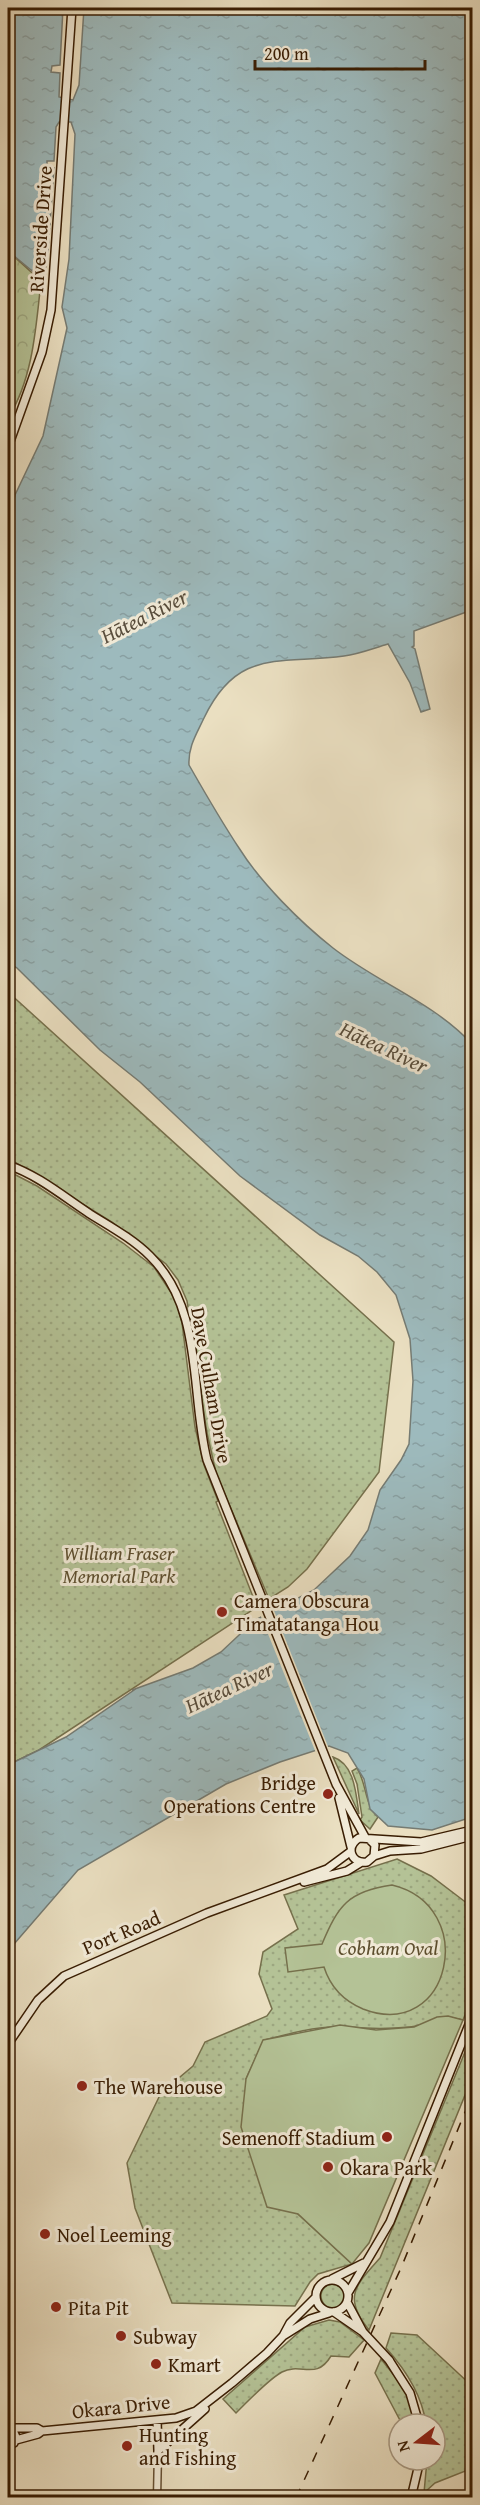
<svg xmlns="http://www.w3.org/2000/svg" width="480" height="2505" font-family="'Gentium Book Plus',serif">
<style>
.green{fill:url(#green-dots);stroke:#76704c;stroke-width:1.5}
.forest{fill:url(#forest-crowns);stroke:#76704c;stroke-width:1.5}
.pitch{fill:#b4c296;stroke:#76704c;stroke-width:1.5}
.water{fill:url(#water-ripples);stroke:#757b73;stroke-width:1.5}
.pier{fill:#eadfc1}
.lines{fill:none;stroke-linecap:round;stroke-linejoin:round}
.tertiary-casing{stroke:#654e32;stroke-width:9}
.secondary-casing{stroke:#391d03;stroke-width:10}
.tertiary{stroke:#f1ead7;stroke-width:6}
.secondary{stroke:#f1ead7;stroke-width:7}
.rail{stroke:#391d03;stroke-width:1.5;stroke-dasharray:10 10;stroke-linecap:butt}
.secondary-bridge-casing{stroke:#391d03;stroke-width:10;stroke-linecap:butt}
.secondary-bridge{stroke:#f1ead7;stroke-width:7}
.poi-dot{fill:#8f2418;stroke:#f1ead7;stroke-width:2}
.labels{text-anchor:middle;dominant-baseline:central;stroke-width:6;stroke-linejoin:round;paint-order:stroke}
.street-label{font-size:20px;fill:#391d03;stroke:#f1ead7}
.park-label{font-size:20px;font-style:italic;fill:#5e4f2f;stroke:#f1ead7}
.poi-label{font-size:20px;fill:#391d03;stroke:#f1ead7;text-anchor:start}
.water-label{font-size:21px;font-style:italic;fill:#574c3b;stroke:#f1ead7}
</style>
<defs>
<pattern id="green-dots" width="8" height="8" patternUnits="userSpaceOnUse" patternTransform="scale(1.5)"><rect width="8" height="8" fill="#b4c296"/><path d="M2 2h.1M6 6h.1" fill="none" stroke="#9ca680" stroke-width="1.8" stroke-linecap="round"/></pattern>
<pattern id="forest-crowns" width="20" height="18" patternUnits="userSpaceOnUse" patternTransform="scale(1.5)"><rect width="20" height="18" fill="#b4c296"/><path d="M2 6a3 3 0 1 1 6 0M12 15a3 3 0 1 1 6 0" fill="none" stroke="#9ca680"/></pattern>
<pattern id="water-ripples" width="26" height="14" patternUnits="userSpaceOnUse" patternTransform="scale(1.5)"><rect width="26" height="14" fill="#9dbabd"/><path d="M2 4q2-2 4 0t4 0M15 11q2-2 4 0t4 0" fill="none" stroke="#889fa1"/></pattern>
</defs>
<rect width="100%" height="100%" fill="#eadfc1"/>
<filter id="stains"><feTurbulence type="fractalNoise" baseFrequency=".00333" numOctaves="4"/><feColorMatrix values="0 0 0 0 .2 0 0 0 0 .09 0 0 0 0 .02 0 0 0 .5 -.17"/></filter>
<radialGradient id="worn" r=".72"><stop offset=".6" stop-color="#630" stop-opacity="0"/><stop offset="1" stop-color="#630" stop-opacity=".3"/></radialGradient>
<!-- green -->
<path class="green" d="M8,992L394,1342L379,1472L307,1569L288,1587L269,1599L216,1473L207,1433L187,1301L178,1280L166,1264L112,1222L8,1158Z
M8,1171L37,1186L123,1243L154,1267L176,1300L182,1323L195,1427L204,1465L218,1501L216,1502L257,1607L39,1750L8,1765Z
M333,1757C355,1764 356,1795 359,1814Z
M357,1768C367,1784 364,1804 378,1817L370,1829L360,1820L362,1817L357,1784L352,1771Z
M397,1859L431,1876L472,1907V1997L463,2020C435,2012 434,2025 410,2027C389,2029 371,2029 350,2027C324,2024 289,2034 264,2040L246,2079L298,2214L352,2264L318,2274L310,2282L295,2306L172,2303L135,2208L127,2163L161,2093L193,2066L205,2042L267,2016L272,2009L259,1974L263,1952L298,1929L284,1895Z
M472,2035V2078L369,2330C342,2297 356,2285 380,2258Z
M321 2296a12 12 0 1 1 24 0a12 12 0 1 1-24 0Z
M329,2320L340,2322L364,2340L349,2357L331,2356C316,2381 301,2362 282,2372C269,2379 247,2402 236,2413L223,2399L305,2327Z
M391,2333L417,2335L472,2386V2461L468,2470L435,2483L424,2493L427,2460H435V2424H426C422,2395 405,2369 386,2348Z
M381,2359L406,2390L417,2424H402L375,2373Z"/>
<!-- forest -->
<path class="forest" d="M8,251L41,281C36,327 33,379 8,418Z"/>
<!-- pitch -->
<path class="pitch" d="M392,1885C480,1906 451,2043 363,2009C344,2001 330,1986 324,1967L288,1972L285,1948L322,1944C338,1906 348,1891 392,1885Z
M448,2016L463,2020L369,2243L352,2264L298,2214L267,2207L241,2127L246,2079L263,2040L340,2025L376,2030L414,2027L437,2017Z"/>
<!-- water -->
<path class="water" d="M8,8H63L60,65L52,66L51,72L60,73L59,97L73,100L79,85L84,8H472V610L414,631V646L412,647L415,649L430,709L421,712L410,683L388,644C374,648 359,654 344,656C280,665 238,647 204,718C196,735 188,747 189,765C205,793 221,821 239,848C261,883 300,922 333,948C378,983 433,1002 472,1044V1817L432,1830L388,1826L370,1809L364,1779L348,1753L329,1746L280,1762L226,1784L78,1870L8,1951V1765L66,1737L134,1690H132L193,1668L221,1652L255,1620L314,1590L350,1556L368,1530L380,1490L401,1460L409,1444L413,1381L410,1339L396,1295L377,1272L358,1256L320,1235L240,1176L140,1082L100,1050L17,968L8,962V525L15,495L43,436L67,328L62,307L69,259L75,134L71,122H59L56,127L54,161H47V167L54,168L48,252L41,251L40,257L47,261L43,280L8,251Z"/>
<!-- pier -->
<path class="pier" d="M273,1608L329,1749L316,1753L260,1614Z"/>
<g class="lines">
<!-- tertiary casing -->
<g class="tertiary-casing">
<path id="tertiary" d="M157,2498L158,2451"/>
</g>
<!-- secondary casing -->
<g class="secondary-casing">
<path id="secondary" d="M8,447L42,352L51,310L72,8
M8,1165C38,1175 64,1197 90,1214C111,1227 133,1239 150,1256C204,1309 190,1392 207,1460L336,1784L365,1837
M339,1798L351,1847
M369,1839L375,1845L374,1856L367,1862C351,1864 345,1847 359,1838L421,1842L472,1830
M374,1856L390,1851L421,1849L472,1836
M304,1882L347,1871L360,1863
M8,2044L38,2000L64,1976L207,1913L327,1869L350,1852
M332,2279L364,2263
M316 2296a16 16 0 1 1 32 0a16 16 0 1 1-32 0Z
M348,2293L390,2222L472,2017
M347,2302L363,2332
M334,2312L363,2332
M283,2336L310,2319L329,2313
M389,2360L410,2393L419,2424
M8,2420L16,2437L14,2443L8,2445
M157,2420L158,2451
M12,2428H37L42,2431
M16,2440L38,2434L42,2431L176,2418L196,2411L232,2383L267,2353L283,2336L290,2323L316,2297
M158,2451L205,2409
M411,2498L420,2460"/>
</g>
<!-- tertiary -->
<use href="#tertiary" class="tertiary"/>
<!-- secondary -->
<use href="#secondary" class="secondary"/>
<!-- rail -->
<path class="rail" d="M296,2498L401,2268L472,2095"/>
<!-- secondary-bridge casing -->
<g class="secondary-bridge-casing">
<path id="secondary-bridge" d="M363,2332L389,2360"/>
</g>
<!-- secondary-bridge -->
<use href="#secondary-bridge" class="secondary-bridge"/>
</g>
<!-- markers -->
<g class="poi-dot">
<circle cx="222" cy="1612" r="6"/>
<circle cx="328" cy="1794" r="6"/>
<circle cx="82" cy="2086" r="6"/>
<circle cx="387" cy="2137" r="6"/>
<circle cx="328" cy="2167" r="6"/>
<circle cx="45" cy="2234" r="6"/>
<circle cx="56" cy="2307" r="6"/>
<circle cx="121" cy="2336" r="6"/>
<circle cx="156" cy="2364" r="6"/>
<circle cx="127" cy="2446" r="6"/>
</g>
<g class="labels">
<!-- street labels -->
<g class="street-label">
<text transform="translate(40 229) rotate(-86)">Riverside Drive</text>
<text transform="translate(212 1385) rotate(80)">Dave Culham Drive</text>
<text transform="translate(121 1932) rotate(-23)">Port Road</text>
<text transform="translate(121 2406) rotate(-6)">Okara Drive</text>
</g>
<!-- park labels -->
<g class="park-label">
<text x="119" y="1552">William Fraser<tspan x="119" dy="23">Memorial Park</tspan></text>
<text x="388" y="1947">Cobham Oval</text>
</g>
<!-- poi labels -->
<g class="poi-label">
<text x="234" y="1600">Camera Obscura<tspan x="234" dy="23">Timatatanga Hou</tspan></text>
<text x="316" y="1782" text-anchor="end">Bridge<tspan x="316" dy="23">Operations Centre</tspan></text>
<text x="94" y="2086">The Warehouse</text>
<text x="375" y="2137" text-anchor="end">Semenoff Stadium</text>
<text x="340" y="2167">Okara Park</text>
<text x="57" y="2234">Noel Leeming</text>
<text x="68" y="2307">Pita Pit</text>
<text x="133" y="2336">Subway</text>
<text x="168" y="2364">Kmart</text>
<text x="139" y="2434">Hunting<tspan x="139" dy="23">and Fishing</tspan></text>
</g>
<!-- water labels -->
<g class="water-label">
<text transform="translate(144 616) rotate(-27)">Hātea River</text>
<text transform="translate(384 1047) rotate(25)">Hātea River</text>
<text transform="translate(229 1687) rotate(-25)">Hātea River</text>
</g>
</g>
<!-- margin -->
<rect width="480" height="2505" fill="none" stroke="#eadfc1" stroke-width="30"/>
<rect x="9" y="9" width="462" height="2487" fill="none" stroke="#391d03" stroke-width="3"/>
<rect x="15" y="15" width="450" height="2475" fill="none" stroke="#391d03" stroke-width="1.5"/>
<!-- north arrow -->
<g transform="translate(417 2442) rotate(253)"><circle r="28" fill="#f1ead7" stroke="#a79882" stroke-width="1.5"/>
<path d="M0-4.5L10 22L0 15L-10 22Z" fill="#8f2418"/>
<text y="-9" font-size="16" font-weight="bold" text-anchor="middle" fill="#391d03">N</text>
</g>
<!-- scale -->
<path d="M255 60v9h170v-9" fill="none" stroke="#391d03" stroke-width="3"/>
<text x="264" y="60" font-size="18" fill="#391d03" stroke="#f1ead7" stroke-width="4.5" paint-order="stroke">200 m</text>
<rect width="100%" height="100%" filter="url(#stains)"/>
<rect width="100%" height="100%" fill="url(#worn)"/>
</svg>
